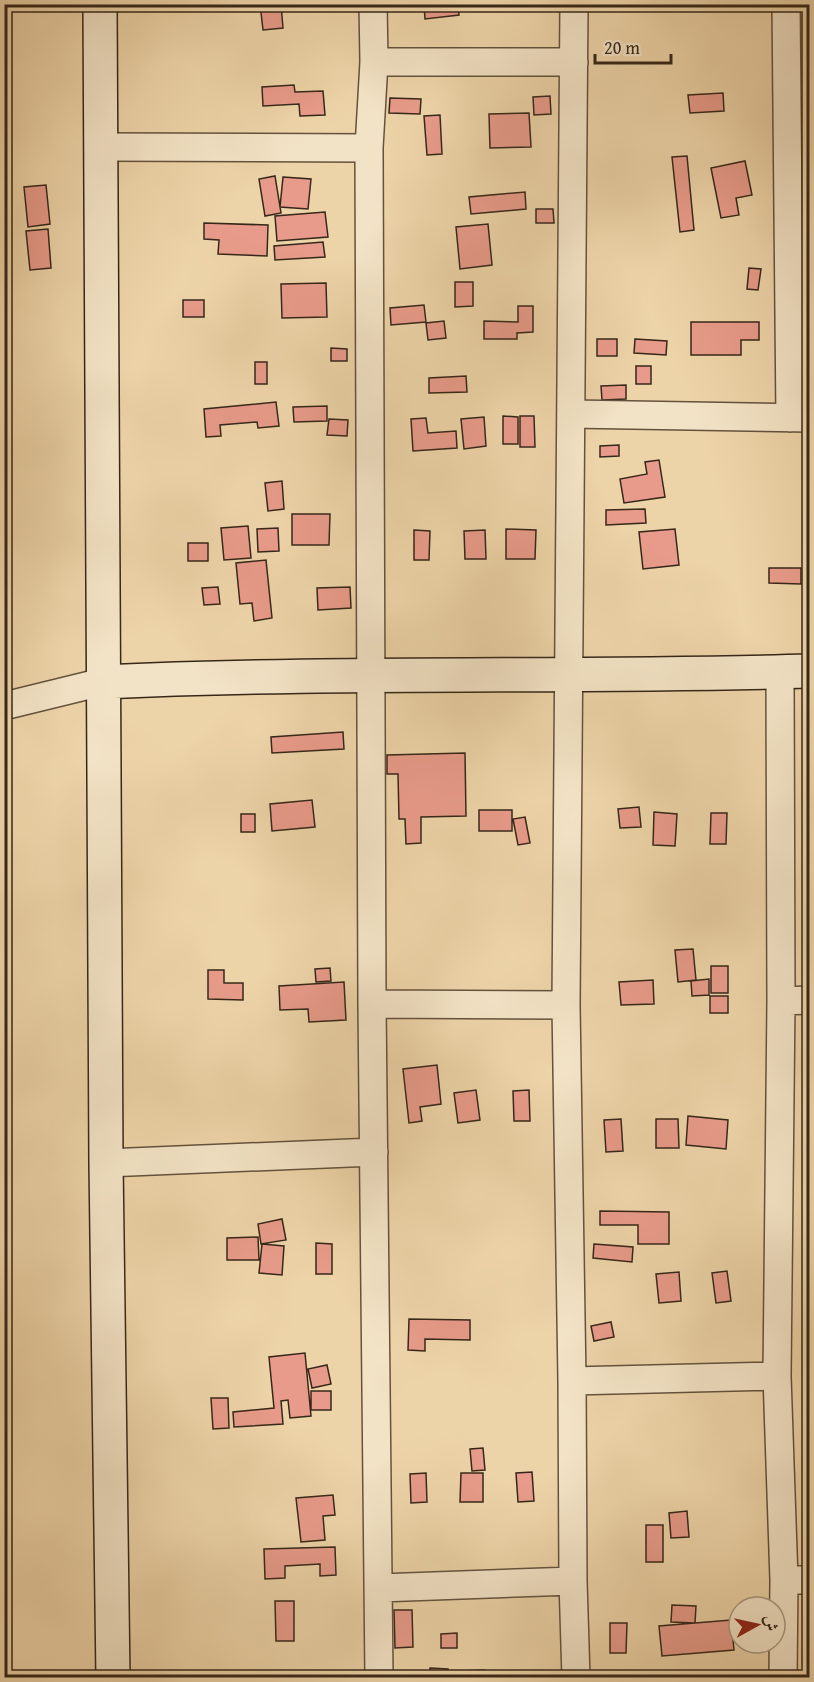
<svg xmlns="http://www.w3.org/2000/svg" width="814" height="1682" font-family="'Gentium Book Plus',Amiri,serif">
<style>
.building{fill:#e89b8a;stroke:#362719;stroke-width:1.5}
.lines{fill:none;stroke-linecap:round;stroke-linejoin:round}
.street-casing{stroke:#64523d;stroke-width:30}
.secondary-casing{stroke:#362719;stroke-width:36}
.street{stroke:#f3e3c6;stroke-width:27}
.secondary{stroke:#f3e3c6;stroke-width:33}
</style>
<rect width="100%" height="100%" fill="#edd4a8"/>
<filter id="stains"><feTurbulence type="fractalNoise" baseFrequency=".00333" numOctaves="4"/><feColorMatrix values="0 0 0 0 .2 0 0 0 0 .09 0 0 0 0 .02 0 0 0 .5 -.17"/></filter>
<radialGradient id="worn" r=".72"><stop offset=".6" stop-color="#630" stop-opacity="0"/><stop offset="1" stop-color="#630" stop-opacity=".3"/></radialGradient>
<!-- building -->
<path class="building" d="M260,4H281L283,28L263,30Z
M424,4H458L459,15L425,19Z
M294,85L295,92L323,91L325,115L300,116L299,104L263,106L262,87Z
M723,93L724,111L690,113L688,95Z
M550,96L551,114L534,115L533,97Z
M390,98L421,99L420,114L389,113Z
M529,113L531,147L490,148L489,114Z
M440,115L442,154L427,155L424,116Z
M687,156L694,230L680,232L672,157Z
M745,161L752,195L736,198L739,215L721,218L711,168Z
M275,176L281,213L265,216L259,179Z
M283,177L311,179L308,209L280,207Z
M46,185L50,224L28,227L24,187Z
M525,192L526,209L471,214L469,197Z
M536,209H553L554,223H536Z
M325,212L328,237L277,241L275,216Z
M204,223L268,225L267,256L218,254L219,240L204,239Z
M488,224L492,265L460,269L456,227Z
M48,229L51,268L30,270L26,231Z
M323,242L325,257L275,260L274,246Z
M749,268L761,269L758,290L747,289Z
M455,282H473V306L455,307Z
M326,283L327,317L282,318L281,284Z
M183,300H204V317H183Z
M424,305L426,322L391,325L390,308Z
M518,306H533V332L517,333V339H484V321L518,322Z
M444,321L446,338L428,340L426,323Z
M691,322H759V340H741V355H691Z
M597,339H617V356H597Z
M635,339L667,341L666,355L634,353Z
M331,348L347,349V361H331Z
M255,362H267V384H255Z
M636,366H651V384H636Z
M466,376L467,392L429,393V378Z
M626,385V399L602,400L601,386Z
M276,402L279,426L258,428L257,422L220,425L221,436L206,437L204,409Z
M327,406V421L294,422L293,407Z
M503,416L518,417V444H503Z
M520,416H534L535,447H520Z
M484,417L486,446L464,449L461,419Z
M426,418L428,433L456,431L457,448L413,451L411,419Z
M329,419L348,420L347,436L327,435Z
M619,445V456L600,457V446Z
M659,460L665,497L624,503L620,479L647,474L645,462Z
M282,481L284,509L268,511L265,483Z
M645,509L646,523L606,525V510Z
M292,514H330L329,545H292Z
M248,526L251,558L224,560L221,528Z
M278,528L279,551L258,552L257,529Z
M506,529L536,530L535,559H506Z
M675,529L679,565L643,569L639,532Z
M414,530L430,531L429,560H414Z
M485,530L486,559H465L464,531Z
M188,543H208V561H188Z
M266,560L272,618L254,621L252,603L240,604L236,563Z
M769,568H801V584L769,583Z
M218,587L220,604L204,605L202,588Z
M350,587L351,608L318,610L317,588Z
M343,732L344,749L272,753L271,737Z
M465,753L466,816L421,817V843L406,844L405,819H399L398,774H387V755Z
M312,800L315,827L272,831L270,804Z
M639,807L641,827L620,828L618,809Z
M479,810H512V831H479Z
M654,812L677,814L675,846L653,845Z
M711,813H727L726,844H710Z
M241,814H255V832H241Z
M525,817L530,843L518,845L513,819Z
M693,949L696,980L678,982L675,950Z
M711,966H728V993H711Z
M330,968L331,981L316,982L315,969Z
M208,970H224V983H243V1000L208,999Z
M709,979V995L692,996L691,981Z
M653,980L654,1004L621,1005L619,982Z
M344,982L346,1020L309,1022L308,1009L280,1010L279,986Z
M710,996H728V1013H710Z
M437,1065L441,1104L420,1107L422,1121L409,1123L403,1069Z
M476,1090L480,1120L458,1123L454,1093Z
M529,1090L530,1121H514L513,1091Z
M688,1116L728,1120L726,1149L686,1145Z
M621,1119L623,1151L606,1152L604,1120Z
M656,1119H678L679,1148H656Z
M600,1211L669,1212V1244H638V1225H600Z
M282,1219L286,1240L261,1244L258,1224Z
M258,1237L259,1260H227V1238Z
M316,1243L332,1244V1274H316Z
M262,1244L284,1246L282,1275L259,1273Z
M594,1244L633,1247L632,1262L593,1258Z
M727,1271L731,1301L716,1303L712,1273Z
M679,1272L681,1301L659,1303L656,1274Z
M409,1319L470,1320V1340L425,1339V1351L408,1350Z
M611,1322L614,1337L594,1341L591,1326Z
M305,1353L311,1416L290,1418L288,1400L281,1401L283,1424L234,1427L233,1412L274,1408L269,1357Z
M327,1365L331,1384L312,1388L308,1369Z
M311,1391H331V1410H311Z
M211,1398H228L229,1428L213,1429Z
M483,1448L485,1470L472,1471L470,1449Z
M532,1472L534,1501L518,1502L516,1473Z
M426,1473L427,1502L411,1503L410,1474Z
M461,1473H483V1502H460Z
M333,1495L335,1515L323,1516L325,1540L301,1542L296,1498Z
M687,1511L689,1537L671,1538L669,1513Z
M646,1525H663V1562H646Z
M335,1547L336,1575L320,1576V1564L285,1566V1578L265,1579L264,1549Z
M275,1601H294V1641H276Z
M672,1605L696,1606L695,1623L671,1622Z
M394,1610H412L413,1647L395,1648Z
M731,1620L734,1650L662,1656L659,1626Z
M610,1623H627L626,1653H610Z
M457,1633V1648H441V1634Z
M430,1668L448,1669L447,1678H429Z
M484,1670V1678H462L461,1671Z"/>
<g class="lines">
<!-- street casing -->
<g class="street-casing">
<path id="street" d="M373,4L374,62L369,148L372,1004L379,1678
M574,4L566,1005L572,1381L573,1581L576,1678
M786,4L790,418
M374,62H574
M102,147L369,148
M572,414L810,418
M780,672L781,1001L777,1376L784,1580L783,1678
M4,706L102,682
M781,1001L810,1000
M372,1004L566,1005
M106,1163L374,1152
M572,1381L777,1376
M784,1580H810
M379,1588L573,1581"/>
</g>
<!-- secondary casing -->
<g class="secondary-casing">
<path id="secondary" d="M100,4L106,1163L113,1678
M102,682C338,671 574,678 810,671"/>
</g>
<!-- street -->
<use href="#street" class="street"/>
<!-- secondary -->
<use href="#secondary" class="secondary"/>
</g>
<!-- margin -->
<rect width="814" height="1682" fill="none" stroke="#edd4a8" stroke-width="24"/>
<rect x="6" y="6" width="802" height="1670" fill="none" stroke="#362719" stroke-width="3"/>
<rect x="12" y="12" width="790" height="1658" fill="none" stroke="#362719" stroke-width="1.5"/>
<!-- north arrow -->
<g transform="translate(757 1625) rotate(82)"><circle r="28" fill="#f3e3c6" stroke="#a79881" stroke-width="1.5"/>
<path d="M0-4.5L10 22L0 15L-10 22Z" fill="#8f2418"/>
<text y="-9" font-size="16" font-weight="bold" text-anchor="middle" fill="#362719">ش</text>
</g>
<!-- scale -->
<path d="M595 54v9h76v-9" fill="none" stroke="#362719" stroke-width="3"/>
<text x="604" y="54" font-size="18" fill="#362719" stroke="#f3e3c6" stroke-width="4.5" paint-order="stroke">20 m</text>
<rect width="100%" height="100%" filter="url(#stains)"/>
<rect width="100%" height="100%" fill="url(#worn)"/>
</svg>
